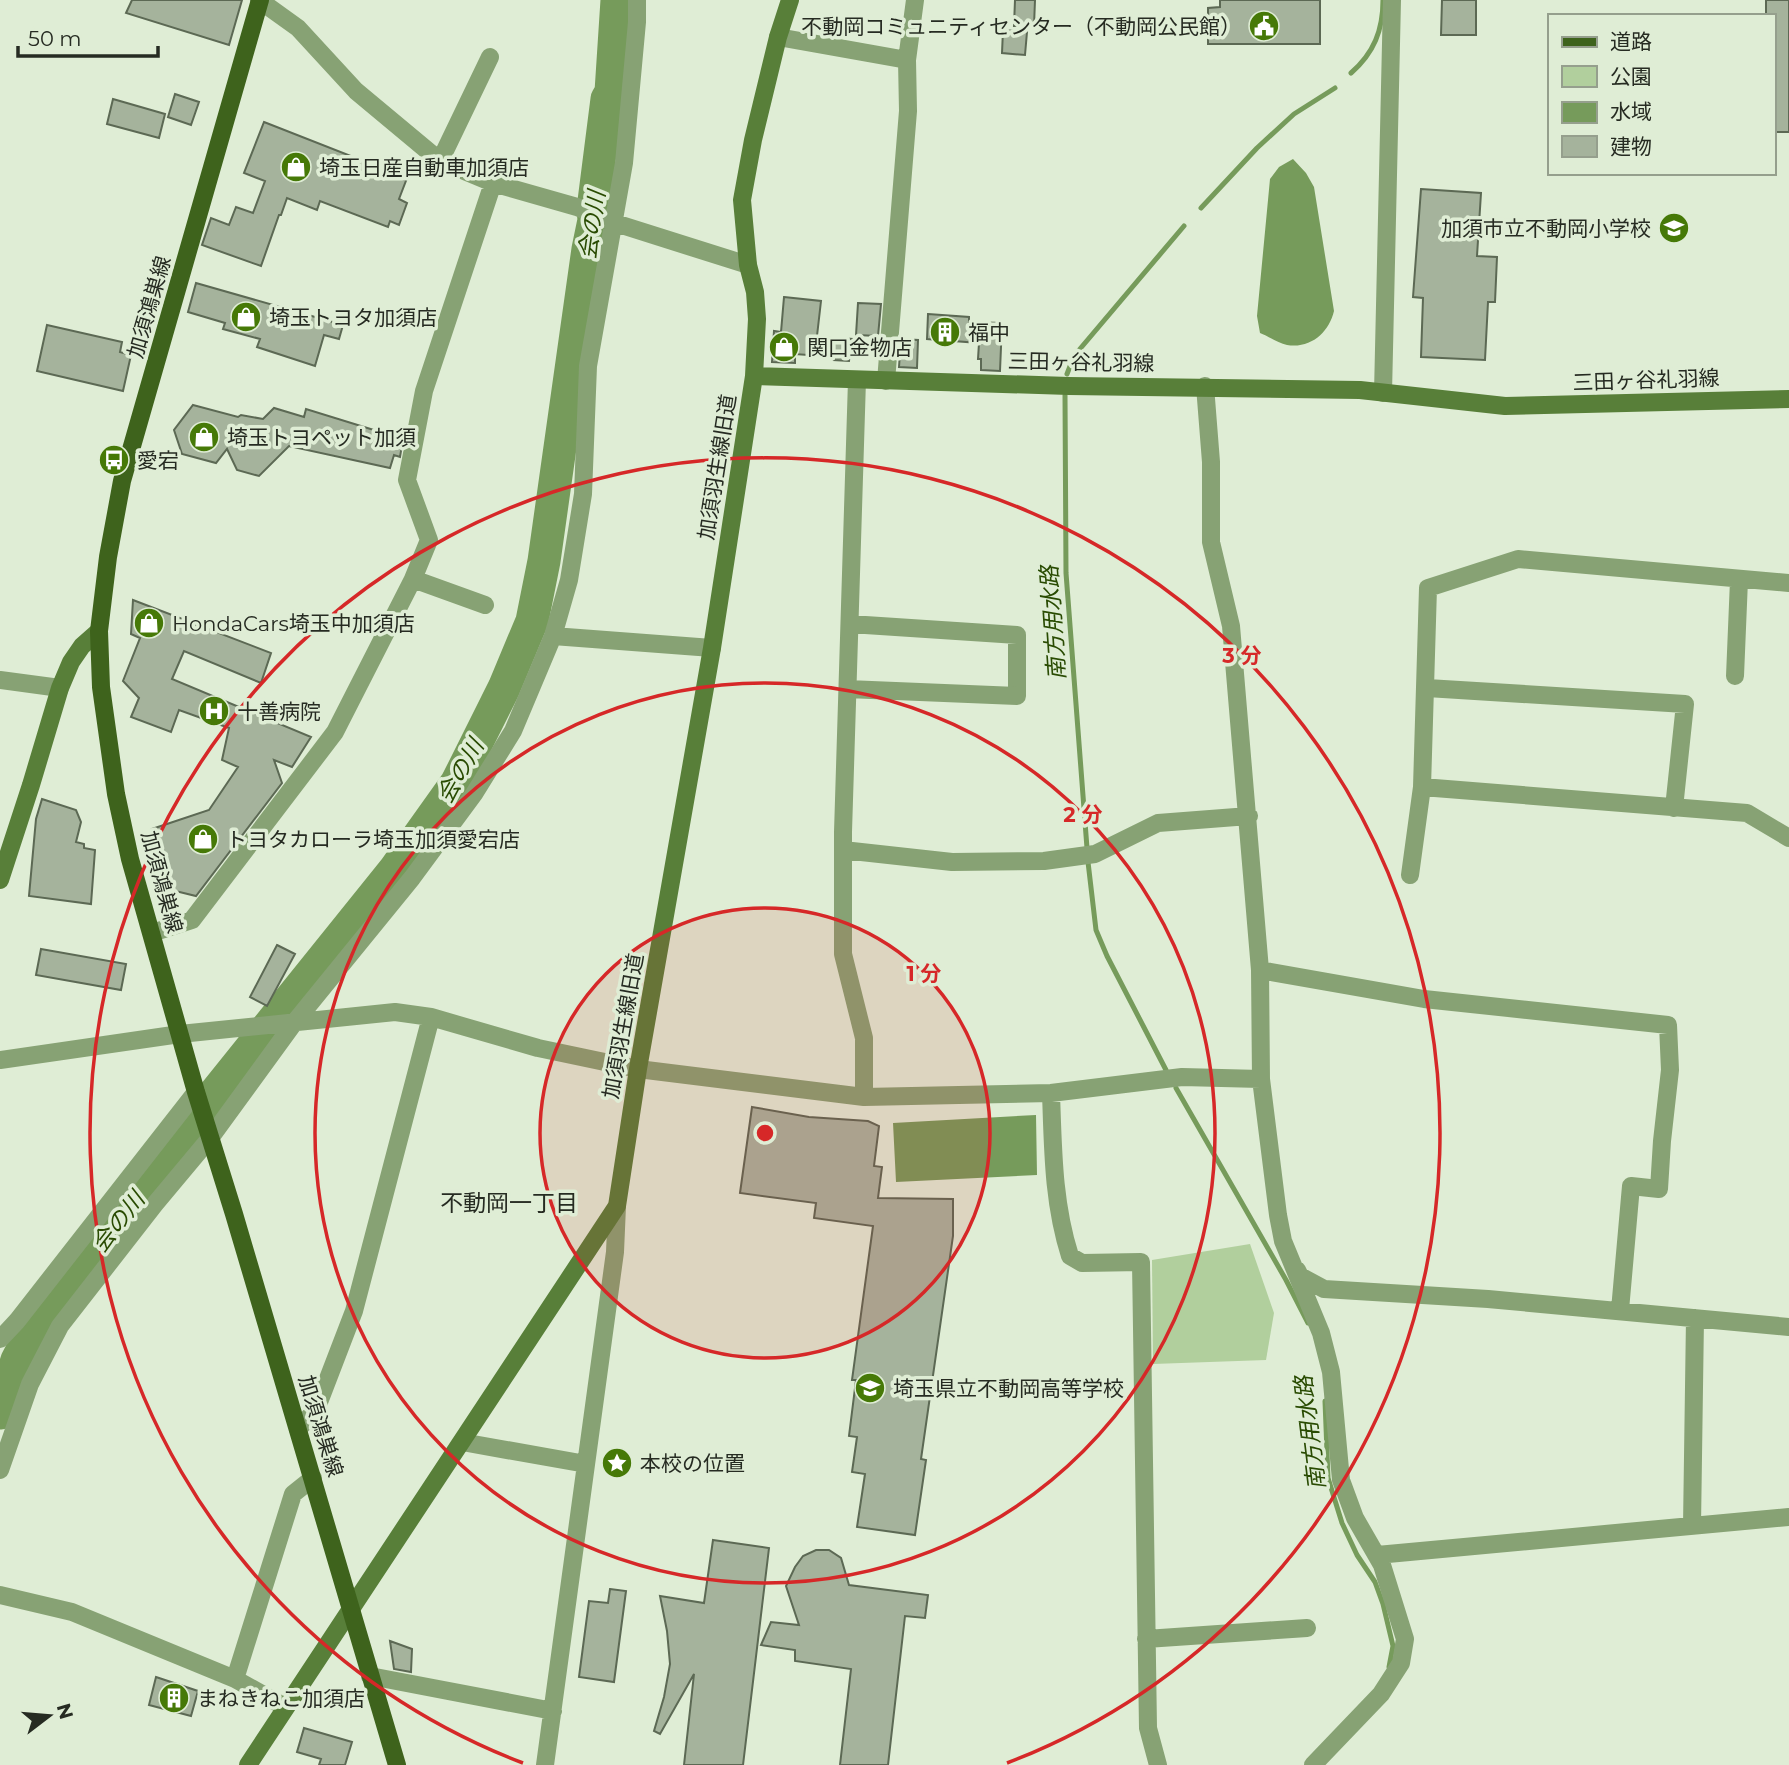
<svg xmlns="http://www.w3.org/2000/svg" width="1789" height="1765" font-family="Montserrat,'Noto Sans JP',sans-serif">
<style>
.green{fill:#b1cf9d}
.water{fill:#769b5b}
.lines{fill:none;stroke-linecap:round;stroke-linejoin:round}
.stream{stroke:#769b5b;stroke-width:5}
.river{stroke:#769b5b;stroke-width:33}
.building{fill:#a5b39c;stroke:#5c6954;stroke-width:2}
.street{stroke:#87a274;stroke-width:18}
.secondary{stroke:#587f39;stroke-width:18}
.primary{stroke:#3e631c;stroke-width:18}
.ring{fill:none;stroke:#d62828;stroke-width:3.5}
.labels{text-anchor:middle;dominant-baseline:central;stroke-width:7;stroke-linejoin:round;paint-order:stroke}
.poi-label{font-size:21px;fill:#262b22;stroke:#dfedd5;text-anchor:start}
.street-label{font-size:21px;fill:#262b22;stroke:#dfedd5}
.water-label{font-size:23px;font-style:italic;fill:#294b02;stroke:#dfedd5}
.neighbourhood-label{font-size:23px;fill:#262b22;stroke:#dfedd5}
.centre{fill:#d62828;stroke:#dfedd5;stroke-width:3.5}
.ring-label{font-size:21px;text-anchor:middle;font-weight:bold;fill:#d62828;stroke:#dfedd5;stroke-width:7;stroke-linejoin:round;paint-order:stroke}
</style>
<rect width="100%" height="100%" fill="#dfedd5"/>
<!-- green -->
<path class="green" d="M1250,1244L1274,1313L1266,1360L1153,1364L1152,1260Z"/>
<!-- water -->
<path class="water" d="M1293,159L1306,173L1314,187L1334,311C1329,332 1311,349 1287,345C1278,343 1268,336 1260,333L1257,316L1270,179L1279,167Z
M1036,1115L1037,1175L896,1182L893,1123Z"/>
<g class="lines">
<!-- stream -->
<path class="stream" d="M1351,73C1374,53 1383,30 1383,0
M1201,208L1257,148L1294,114L1335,88
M1067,374L1074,356L1184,226
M1065,395L1066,573L1087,848
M1088,862L1096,930L1107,956L1166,1070
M1176,1088L1286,1280L1308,1323
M1325,1401L1328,1478L1342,1523L1357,1555L1375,1582L1383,1604L1393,1646L1389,1667"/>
<!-- river -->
<path class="river" d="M0,1413L17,1360L31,1333L194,1119L395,869L457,782L504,688L532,621L544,561L588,249L594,220L593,209L607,99L611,92L617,0"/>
</g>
<!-- building -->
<path class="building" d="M132,0H242L229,45L126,13Z
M1015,0H1035L1034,26H1014Z
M1220,0H1320V44H1208V8L1220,7Z
M1442,0H1476V35H1441Z
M1766,0H1789V132H1773V16H1766Z
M1003,30L1027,32L1025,55L1002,53Z
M175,94L199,102L191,125L168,117Z
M113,99L165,114L159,138L107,124Z
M264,122L407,178L399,199L407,203L399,225L390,221L388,227L320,201L317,210L287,198L281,215H279L261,266L202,245L211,218L229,225L236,207L253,213L265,181L244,173Z
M1421,189L1481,193L1477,256L1497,257L1495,302H1488L1485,360L1421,357L1423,298L1413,297Z
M196,283L343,325L339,339L324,335L315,366L257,347L260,339L223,329L225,323L188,312Z
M784,297L821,301L817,336L852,339L849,361L834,360L835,357L795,354V363L772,362L774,331L781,332Z
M858,303L881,304L878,336L856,335Z
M928,314L969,317V322L1002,323L1000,371L981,370V359H978L979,343L927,339Z
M47,325L122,342L120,352L131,355L123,391L37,371Z
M901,339L918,340L917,368L899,367Z
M193,405L238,417L241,415L263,419L274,408L304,417L306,409L403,439L400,457L394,455L390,468L289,446L259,476L237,470L227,449L216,463L182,454L174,430Z
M133,600L271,653L261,683L184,651L172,679L311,737L292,767L274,760L282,783L196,896L167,889L152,829L209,810L238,767L222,760L229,728L179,710L171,732L131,717L139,698L123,681L140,638L131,634Z
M42,799L76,810L81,822L76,842L84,844V848L95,850L91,904L29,896L36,819Z
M277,945L295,954L267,1006L250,997Z
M41,949L126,964L121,990L36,975Z
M752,1107L809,1117L868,1121L879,1126L874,1166L882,1167L878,1198L953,1199V1236L921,1459L926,1460L915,1535L857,1527L865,1474L852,1472L857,1437L849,1436L856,1380H852L873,1226L814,1218L816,1203L740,1193Z
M713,1540L769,1548L743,1765H684L694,1674L660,1734L654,1731L664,1697L670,1664L667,1631L660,1596L704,1603Z
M816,1550H829L841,1558L849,1585L928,1595L925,1618L905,1616L888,1765H840L851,1669L795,1661V1650L761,1645L771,1622L799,1625L786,1586L795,1567L803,1556Z
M610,1589L626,1591L614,1682L579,1677L589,1601L608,1603Z
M390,1641L412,1649L411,1672L394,1669Z
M156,1677L198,1691L191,1716L149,1705Z
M304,1728L352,1742L345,1765H319L321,1759L297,1752Z"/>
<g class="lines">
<!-- street -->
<path class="street" d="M259,0L298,28L356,91L440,161L493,183L577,207L612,222L748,265
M778,37L907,60
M440,161L490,57
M857,380L843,832V954L864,1038V1097
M886,381L908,111L907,60L915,0
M1205,386L1211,462V542L1231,626L1260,970L1261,1079L1278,1215L1283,1241L1321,1333L1331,1372L1341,1480L1355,1518L1382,1565L1405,1639L1401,1663L1381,1694L1313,1765
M1383,393L1392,0
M485,605L413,579L429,540L407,480L424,391L493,183
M553,636L712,648
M1735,676L1739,580
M0,680L60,688
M1427,688L1685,704L1674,808
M847,689L1017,696V635L850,624
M1422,787L1747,813L1789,838
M843,850L952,862L1044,861L1095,854L1158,823L1249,816
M1410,875L1422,787L1428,588L1518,559L1789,583
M152,933L192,920L335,732L413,579
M1260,970L1424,999L1668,1025L1670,1070L1662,1141L1659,1189L1631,1186L1620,1310
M0,1060L180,1034L395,1012L431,1017L538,1048L638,1069L864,1097L1051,1093L1182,1077L1261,1079
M1051,1093C1053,1149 1053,1203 1070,1256L1082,1263L1141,1262L1148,1728L1158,1765
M1297,1270L1300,1276L1324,1289L1488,1299L1789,1327
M0,1339L17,1321L196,1092
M298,1429L316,1410L354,1311L431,1017
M462,1442L586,1464
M0,1470L30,1384L60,1326L155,1204L211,1137L294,1023L412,878L474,794L513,731L553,636L569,580L583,494L588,366L624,163L637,22V0
M1692,1526L1695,1318
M1377,1555L1789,1517
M0,1595L72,1612L235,1679L285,1707
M1146,1639L1307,1628
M370,1676L553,1711
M235,1679L293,1494L313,1478
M545,1765L615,1252L617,1206"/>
<!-- secondary -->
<path class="secondary" d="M754,376L1069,386L1360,390L1505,406L1789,399
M0,880L31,785L60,688L71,662L82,646L99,631
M248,1765L617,1206L638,1069L712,648L754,376L757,319L755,292L748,265L742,200L753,140L778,37L790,0"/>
<!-- primary -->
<path class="primary" d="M260,0L122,481L108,557L99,631L101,687L116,794L130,859L196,1092L234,1214L397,1765"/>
</g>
<!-- distance rings -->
<circle cx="765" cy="1133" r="225" fill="#d62828" fill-opacity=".12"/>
<g class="ring">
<circle cx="765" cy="1133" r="225"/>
<circle cx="765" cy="1133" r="450"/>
<path d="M523 1763A675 675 0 1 1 1007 1763"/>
</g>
<!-- icons -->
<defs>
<g id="civic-disc" transform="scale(1.575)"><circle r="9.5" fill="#467907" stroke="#dfedd5"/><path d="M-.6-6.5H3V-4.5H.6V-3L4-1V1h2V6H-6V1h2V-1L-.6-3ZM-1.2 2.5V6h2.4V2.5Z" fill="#fff"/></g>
<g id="shop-disc" transform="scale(1.575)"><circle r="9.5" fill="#467907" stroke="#dfedd5"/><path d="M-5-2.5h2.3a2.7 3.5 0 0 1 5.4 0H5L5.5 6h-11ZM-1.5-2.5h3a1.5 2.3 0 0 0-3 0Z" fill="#fff"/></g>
<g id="school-disc" transform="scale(1.575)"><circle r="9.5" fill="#467907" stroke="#dfedd5"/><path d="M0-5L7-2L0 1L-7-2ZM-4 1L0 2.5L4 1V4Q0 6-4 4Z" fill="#fff"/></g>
<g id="building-disc" transform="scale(1.575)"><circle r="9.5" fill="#467907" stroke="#dfedd5"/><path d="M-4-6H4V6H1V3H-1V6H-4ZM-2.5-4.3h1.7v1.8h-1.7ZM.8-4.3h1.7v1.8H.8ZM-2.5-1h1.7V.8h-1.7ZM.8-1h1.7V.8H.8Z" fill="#fff"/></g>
<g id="bus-disc" transform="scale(1.575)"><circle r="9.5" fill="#467907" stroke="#dfedd5"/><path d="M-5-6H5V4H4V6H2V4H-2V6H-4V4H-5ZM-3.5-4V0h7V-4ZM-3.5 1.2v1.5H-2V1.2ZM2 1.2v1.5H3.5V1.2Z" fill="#fff"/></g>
<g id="hospital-disc" transform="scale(1.575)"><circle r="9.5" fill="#467907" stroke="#dfedd5"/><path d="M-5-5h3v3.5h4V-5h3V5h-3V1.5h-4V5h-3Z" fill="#fff"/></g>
<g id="sight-disc" transform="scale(1.575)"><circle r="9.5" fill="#467907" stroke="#dfedd5"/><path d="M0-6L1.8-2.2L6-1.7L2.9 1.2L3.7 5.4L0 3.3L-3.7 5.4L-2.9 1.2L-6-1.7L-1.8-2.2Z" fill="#fff"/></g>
</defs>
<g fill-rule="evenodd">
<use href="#civic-disc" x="1264" y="26"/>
<use href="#shop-disc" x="296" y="167"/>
<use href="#school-disc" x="1674" y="228"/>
<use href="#shop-disc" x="246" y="317"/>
<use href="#building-disc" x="945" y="332"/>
<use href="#shop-disc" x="784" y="347"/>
<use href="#shop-disc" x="204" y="437"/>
<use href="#bus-disc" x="114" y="460"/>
<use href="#shop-disc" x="149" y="623"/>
<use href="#hospital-disc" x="214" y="711"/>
<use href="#shop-disc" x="203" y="839"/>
<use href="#school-disc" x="870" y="1388"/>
<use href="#sight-disc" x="617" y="1463"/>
<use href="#building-disc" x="174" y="1698"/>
</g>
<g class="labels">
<!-- poi labels -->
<g class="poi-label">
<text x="1241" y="26" text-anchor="end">不動岡コミュニティセンター（不動岡公民館）</text>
<text x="319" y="167">埼玉日産自動車加須店</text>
<text x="1651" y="228" text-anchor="end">加須市立不動岡小学校</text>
<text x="269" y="317">埼玉トヨタ加須店</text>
<text x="968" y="332">福中</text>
<text x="807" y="347">関口金物店</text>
<text x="227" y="437">埼玉トヨペット加須</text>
<text x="137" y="460">愛宕</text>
<text x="172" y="623">HondaCars埼玉中加須店</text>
<text x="237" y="711">十善病院</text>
<text x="226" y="839">トヨタカローラ埼玉加須愛宕店</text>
<text x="893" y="1388">埼玉県立不動岡高等学校</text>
<text x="640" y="1463">本校の位置</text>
<text x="197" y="1698">まねきねこ加須店</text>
</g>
<!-- street labels -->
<g class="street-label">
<text transform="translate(149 307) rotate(-74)">加須鴻巣線</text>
<text transform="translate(1081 362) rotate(1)">三田ヶ谷礼羽線</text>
<text transform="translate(1646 380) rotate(-2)">三田ヶ谷礼羽線</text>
<text transform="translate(717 467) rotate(-81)">加須羽生線旧道</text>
<text transform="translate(162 882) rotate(75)">加須鴻巣線</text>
<text transform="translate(623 1026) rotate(-80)">加須羽生線旧道</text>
<text transform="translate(321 1426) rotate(73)">加須鴻巣線</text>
</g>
<!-- water labels -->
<g class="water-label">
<text transform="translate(592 225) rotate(-82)">会の川</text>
<text transform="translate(1053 623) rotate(-94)">南方用水路</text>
<text transform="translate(460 771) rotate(-60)">会の川</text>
<text transform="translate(118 1222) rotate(-52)">会の川</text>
<text transform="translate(1310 1433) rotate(-97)">南方用水路</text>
</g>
<!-- neighbourhood labels -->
<g class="neighbourhood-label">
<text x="509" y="1203">不動岡一丁目</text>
</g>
</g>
<circle cx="765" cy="1133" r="10" class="centre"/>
<g class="ring-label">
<text x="1242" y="663">3 分</text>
<text x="1083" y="822">2 分</text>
<text x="924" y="981">1 分</text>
</g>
<!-- legend -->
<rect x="1548" y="14" width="228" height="161" fill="#dfedd5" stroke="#959f8d" stroke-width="2"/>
<rect x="1562" y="37" width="35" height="10" fill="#3e631c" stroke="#959f8d" stroke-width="2"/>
<text x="1610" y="49" font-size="21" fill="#262b22">道路</text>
<rect x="1562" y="66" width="35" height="21" fill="#b1cf9d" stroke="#959f8d" stroke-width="2"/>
<text x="1610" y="84" font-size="21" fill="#262b22">公園</text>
<rect x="1562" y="102" width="35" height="21" fill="#769b5b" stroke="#959f8d" stroke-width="2"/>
<text x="1610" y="119" font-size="21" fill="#262b22">水域</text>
<rect x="1562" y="136" width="35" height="21" fill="#a5b39c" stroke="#959f8d" stroke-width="2"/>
<text x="1610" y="154" font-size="21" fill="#262b22">建物</text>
<!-- north arrow -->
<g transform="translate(49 1716) rotate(74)" stroke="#dfedd5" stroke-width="5" paint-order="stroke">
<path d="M0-5L12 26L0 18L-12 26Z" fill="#262b22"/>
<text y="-10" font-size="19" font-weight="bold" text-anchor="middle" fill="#262b22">N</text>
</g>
<!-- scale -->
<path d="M18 46v10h140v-10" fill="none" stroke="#262b22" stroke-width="3.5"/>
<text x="28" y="46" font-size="21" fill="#262b22" stroke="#dfedd5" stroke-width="5" paint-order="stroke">50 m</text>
</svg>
